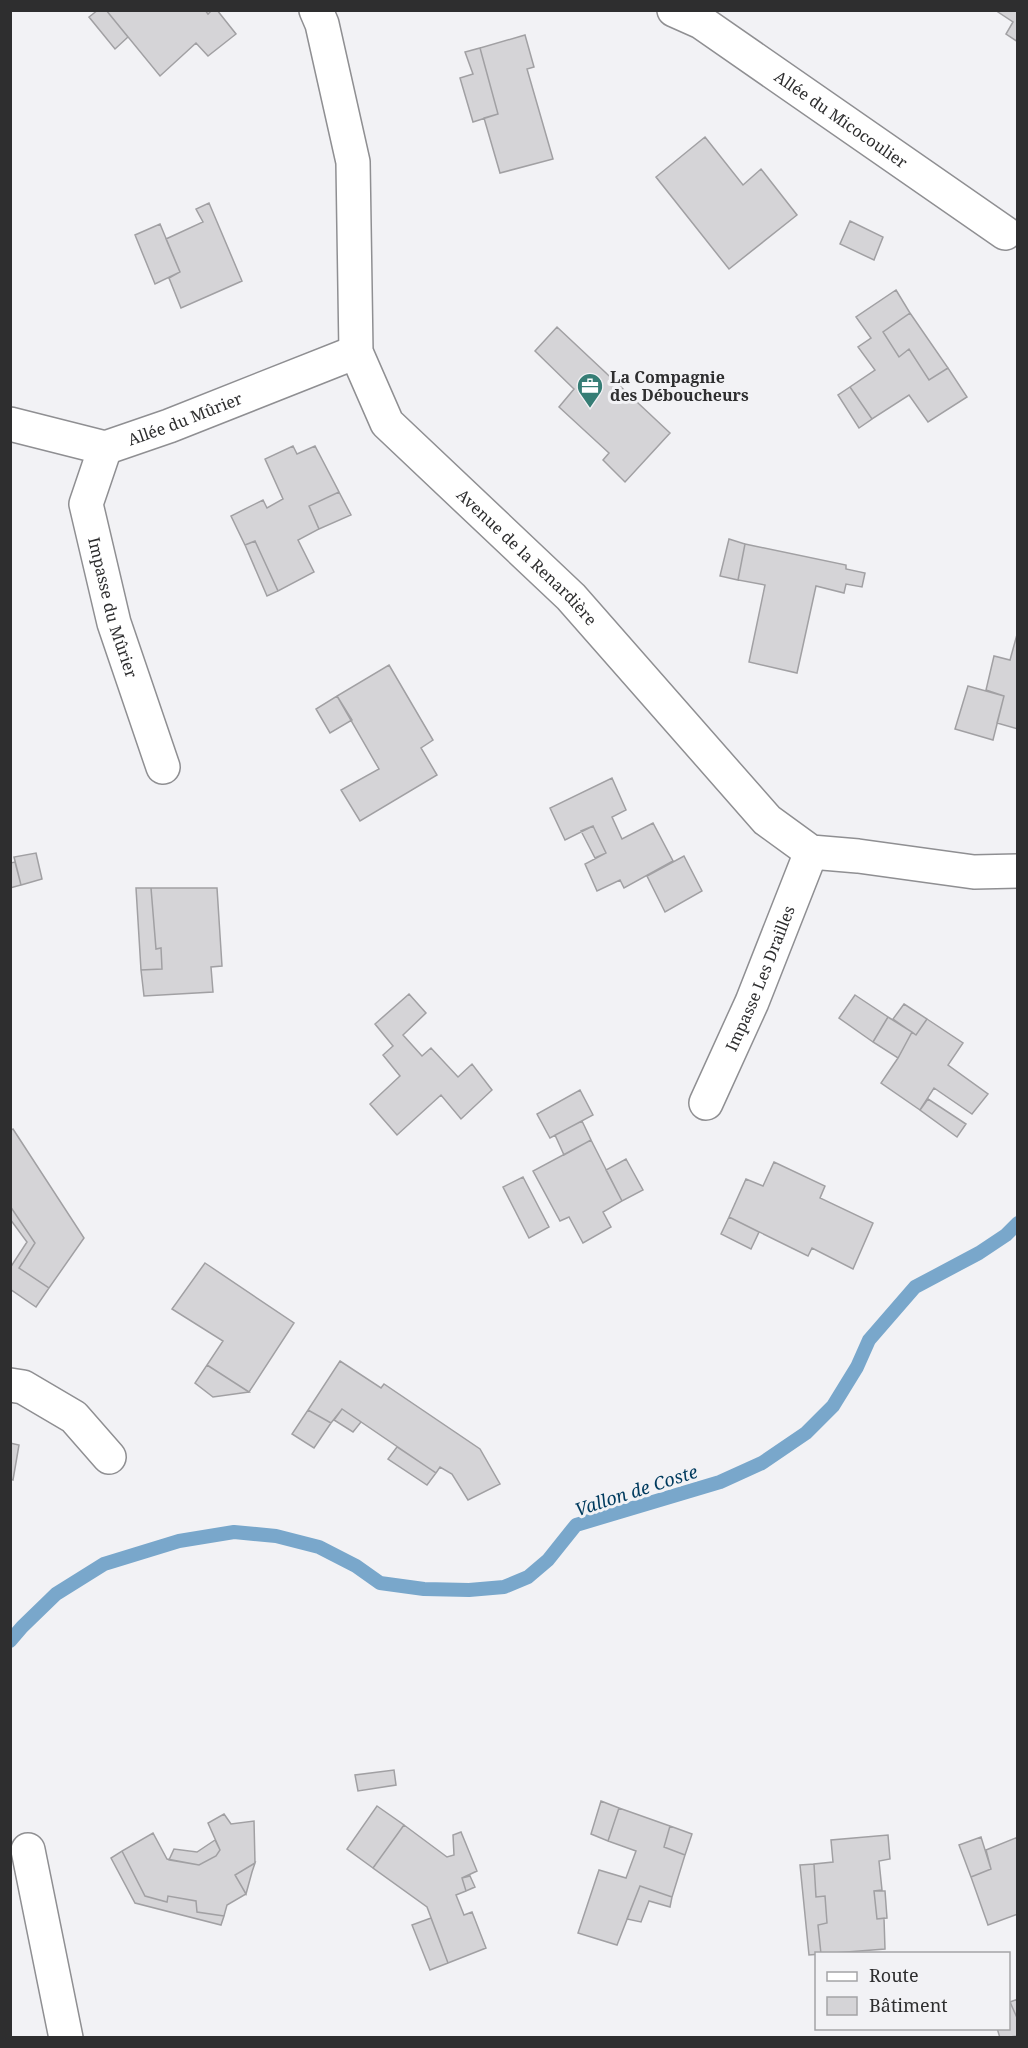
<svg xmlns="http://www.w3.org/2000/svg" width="1028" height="2048" font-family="'Noto Serif',serif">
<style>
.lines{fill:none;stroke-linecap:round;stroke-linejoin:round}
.stream{stroke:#79a7cb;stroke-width:14}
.building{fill:#d5d4d7;stroke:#a1a0a3;stroke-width:1.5}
.minor-casing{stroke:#8f8f92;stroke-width:36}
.minor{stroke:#fff;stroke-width:33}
.labels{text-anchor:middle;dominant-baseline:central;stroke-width:6;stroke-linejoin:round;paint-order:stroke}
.street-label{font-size:16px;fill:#2e2e2f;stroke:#f2f2f5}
.poi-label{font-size:16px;font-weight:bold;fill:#2e2e2f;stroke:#f2f2f5;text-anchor:start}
.water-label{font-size:18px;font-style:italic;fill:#003b5e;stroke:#f2f2f5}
</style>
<rect width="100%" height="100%" fill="#f2f2f5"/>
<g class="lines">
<!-- stream -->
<path class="stream" d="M10,1641L22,1627L56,1594L104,1564L179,1541L234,1532L276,1536L319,1547L356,1566L380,1583L424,1589L469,1590L504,1587L528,1577L548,1560L576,1525L720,1482L762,1463L806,1433L833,1406L857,1367L869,1340L915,1287L979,1253L1006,1235L1018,1223"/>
</g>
<!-- building -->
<path class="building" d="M98,10H106L128,37L115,49L89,17Z
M106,10H205L208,14L212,10H217L236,34L208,56L196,43L160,76Z
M995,10H1018V42L1006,34L1013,22Z
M525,35L534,67L527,69L553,159L500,173L484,118L498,114L480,48Z
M480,48L498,114L473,122L460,78L473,74L465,52Z
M705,137L743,185L761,169L797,215L729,269L656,177Z
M209,203L242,281L181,308L169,278L180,272L166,239L203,222L196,209Z
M850,221L883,237L874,260L840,244Z
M160,224L180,272L155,284L135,235Z
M896,290L910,313L883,332L899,357L909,349L929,380L948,368L967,397L928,422L909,395L872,419L850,387L875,370L858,347L871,338L856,317Z
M910,313L948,368L929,380L909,349L899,357L883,332Z
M557,327L670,433L625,482L603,460L609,453L559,407L574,389L535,351Z
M850,387L872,419L859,428L838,395Z
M293,446L297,454L315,446L339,492L309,506L319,529L298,540L314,572L278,591L255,541L245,545L231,516L263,500L267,508L283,499L265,459Z
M339,492L351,515L319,529L309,506Z
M729,539L745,544L738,580L720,576Z
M255,541L278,591L267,596L245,545Z
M745,544L846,565V569L865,573L862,587L846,584L844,593L816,586L797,673L749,662L765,585L738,580Z
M1018,631V729L997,723L1004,696L986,690L994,656L1010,660Z
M389,665L433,740L421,748L437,775L360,821L341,790L379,769L337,696Z
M968,686L1004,696L993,740L955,729Z
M337,696L352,720L330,733L316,709Z
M612,778L626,810L612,817L622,839L653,823L673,861L624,888L620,880L597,891L585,864L606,853L593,826L565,840L550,808Z
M593,826L606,853L595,858L581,831Z
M36,853L42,879L21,885L14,857Z
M684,856L702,891L665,912L647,876Z
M15,862L21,885L10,888V863Z
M136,888H151L156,949L161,948L162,969L141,970Z
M151,888H217L222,966L211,967L213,992L144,996L141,970L162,969L161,948L156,949Z
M409,994L426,1013L403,1035L422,1056L431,1048L458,1077L472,1064L492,1090L461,1119L441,1095L397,1135L370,1104L400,1076L383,1055L393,1046L375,1024Z
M855,995L888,1017L873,1042L839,1018Z
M904,1004L927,1019L916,1035L893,1019Z
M888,1017L912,1032L898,1058L873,1042Z
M927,1019L963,1043L948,1065L988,1094L972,1114L934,1088L920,1110L881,1083L898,1058L912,1032L916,1035Z
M580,1090L593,1115L550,1138L537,1114Z
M928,1099L966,1124L957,1137L920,1110Z
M582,1121L591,1140L564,1155L555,1135Z
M13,1129L84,1238L49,1288L19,1268L35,1243L10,1206V1131Z
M591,1140L622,1201L603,1212L611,1227L583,1243L569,1217L560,1221L533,1171Z
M626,1159L643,1190L622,1201L606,1170Z
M774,1162L825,1186L820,1198L873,1223L853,1269L812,1248L808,1256L729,1217L746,1179L763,1186Z
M523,1177L549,1227L529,1238L503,1187Z
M10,1206L35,1243L19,1268L49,1288L36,1307L10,1289V1268L27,1242L10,1219Z
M729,1217L759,1232L751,1249L721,1234Z
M205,1263L294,1323L249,1392L207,1365L223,1341L172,1309Z
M340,1361L381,1388L384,1384L480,1449L500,1484L468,1500L452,1474L440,1467L436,1473L342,1409L331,1423L308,1410Z
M207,1365L249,1392L213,1397L195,1383Z
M342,1409L361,1422L353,1432L334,1420Z
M308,1410L331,1423L314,1448L292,1434Z
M10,1443L19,1445L13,1480L10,1479Z
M397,1447L436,1473L427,1485L388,1459Z
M394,1770L396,1785L358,1791L355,1775Z
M601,1801L619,1808L608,1841L591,1834Z
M377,1806L404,1825L373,1868L347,1849Z
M619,1808L670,1826L664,1847L685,1855L672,1897L640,1886L617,1945L578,1933L599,1870L626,1878L636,1851L608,1841Z
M224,1814L231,1824L254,1821L255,1863L235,1875L246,1894L227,1905L224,1916L197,1912L196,1901L168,1896L167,1902L145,1896L122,1851L153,1833L167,1859L199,1865L216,1856L220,1850L208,1823Z
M404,1825L447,1857L454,1855L453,1835L461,1832L477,1871L462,1878L466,1891L456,1895L464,1915L472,1912L486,1948L448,1963L427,1907L373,1868Z
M670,1826L692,1834L685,1855L664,1847Z
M888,1835L890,1859L879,1861L882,1890L874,1891L877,1919L884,1918L885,1949L821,1954L818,1925L827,1923L825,1896L816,1897L814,1864L833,1862L831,1840Z
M981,1837L991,1869L971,1877L959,1845Z
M1018,1837V1914L988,1925L971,1877L991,1869L986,1850Z
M215,1840L220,1850L216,1856L199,1865L169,1860L174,1849L197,1852Z
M122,1851L145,1896L167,1902L168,1896L196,1901L197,1912L224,1916L221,1925L135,1903L111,1858Z
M255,1863L252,1872L246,1894L235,1875Z
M814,1864L816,1897L825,1896L827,1923L818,1925L821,1954L809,1955L800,1865Z
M470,1876L475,1887L466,1891L462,1878Z
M640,1886L672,1897L670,1907L649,1901L641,1922L627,1919Z
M874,1891H885L887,1918L877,1919Z
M431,1918L448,1963L430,1970L412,1925Z
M1018,1999V2020L1010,2002Z
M1008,2002H1010L1018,2020V2036L1000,2038L997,2028H1008Z"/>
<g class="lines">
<!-- minor casing -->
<g class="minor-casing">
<g id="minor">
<path id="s1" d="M316,10L322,24L353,162L356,352L387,423L571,597L767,820L811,852L858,856L974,872L1018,871"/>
<path id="s2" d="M674,10L701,22L1005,233"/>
<path id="s3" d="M10,424L105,448L169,426L356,352"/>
<path id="s4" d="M105,448L86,504L114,623L163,767"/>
<path id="s5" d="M706,1103L752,1002L811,852"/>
<path d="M10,1385L23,1387L74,1417L109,1457"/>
<path d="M28,1850L66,2038"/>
</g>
</g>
<!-- minor -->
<use href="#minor" class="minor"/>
</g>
<!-- icons -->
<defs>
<g id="office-pin" transform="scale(1.35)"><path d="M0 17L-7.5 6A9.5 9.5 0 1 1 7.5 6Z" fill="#367d75" stroke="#f2f2f5"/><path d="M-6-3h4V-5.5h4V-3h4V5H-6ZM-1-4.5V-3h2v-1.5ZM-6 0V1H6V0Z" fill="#fff"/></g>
</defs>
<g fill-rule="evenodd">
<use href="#office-pin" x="590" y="386"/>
</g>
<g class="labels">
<!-- street labels -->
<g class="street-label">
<text stroke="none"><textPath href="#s2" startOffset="200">Allée du Micocoulier</textPath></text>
<text stroke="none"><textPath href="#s3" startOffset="183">Allée du Mûrier</textPath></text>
<text stroke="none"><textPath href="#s1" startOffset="618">Avenue de la Renardière</textPath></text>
<text stroke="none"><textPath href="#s4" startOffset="166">Impasse du Mûrier</textPath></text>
<text stroke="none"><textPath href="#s5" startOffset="136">Impasse Les Drailles</textPath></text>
</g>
<!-- poi labels -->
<g class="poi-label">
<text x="610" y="377">La Compagnie<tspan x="610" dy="18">des Déboucheurs</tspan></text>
</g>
<!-- water labels -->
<g class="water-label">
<text transform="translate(636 1490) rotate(-18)">Vallon de Coste</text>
</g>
</g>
<!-- border -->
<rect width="1028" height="2048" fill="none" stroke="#2e2e2f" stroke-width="24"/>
<!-- legend -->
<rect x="815" y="1952" width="195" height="78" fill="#f2f2f5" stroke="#a4a4a6" stroke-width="1.5"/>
<rect x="827" y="1972" width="30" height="9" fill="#ffffff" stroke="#a4a4a6" stroke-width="1.5"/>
<text x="869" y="1982" font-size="18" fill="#2e2e2f">Route</text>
<rect x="827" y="1997" width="30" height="18" fill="#d5d4d7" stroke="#a4a4a6" stroke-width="1.5"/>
<text x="869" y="2012" font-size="18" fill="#2e2e2f">Bâtiment</text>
</svg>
